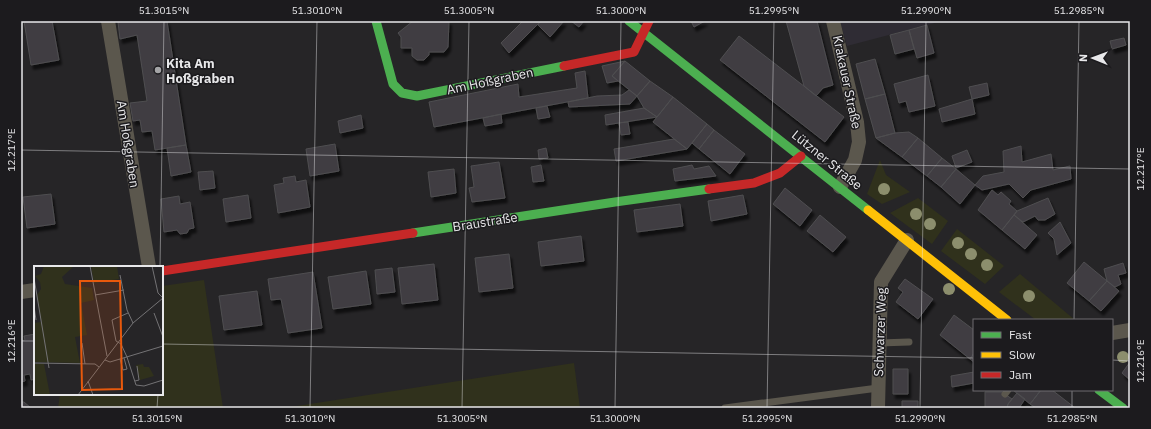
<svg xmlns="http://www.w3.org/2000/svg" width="1151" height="429" font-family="'IBM Plex Sans',sans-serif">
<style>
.built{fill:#2f2c34}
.green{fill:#30311c}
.building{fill:#3f3d43;stroke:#4f4e50;filter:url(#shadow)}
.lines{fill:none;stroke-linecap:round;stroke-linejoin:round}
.lane{stroke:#5b574d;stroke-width:7}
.street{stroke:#5b574d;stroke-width:14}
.fast{stroke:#4caf50;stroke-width:9}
.slow{stroke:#ffc107;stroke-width:9}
.jam{stroke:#c62828;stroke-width:9}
.tree{fill:#8c8e6d}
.ticks{fill:none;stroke:#e8e8ea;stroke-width:1;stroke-opacity:0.45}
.poi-dot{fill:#a4a4a6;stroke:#1c1b1e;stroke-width:1.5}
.labels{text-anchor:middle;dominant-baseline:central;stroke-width:3;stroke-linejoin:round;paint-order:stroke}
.poi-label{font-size:13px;font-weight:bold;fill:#e8e8ea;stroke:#1c1b1e;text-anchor:start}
.street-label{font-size:13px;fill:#e8e8ea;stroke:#1c1b1e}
.inset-road{fill:none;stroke:#747375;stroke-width:1}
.view{fill:#e8590c;fill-opacity:0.15;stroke:#e8590c;stroke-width:2}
.inset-edge{fill:none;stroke:#e8e8ea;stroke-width:2}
.neatline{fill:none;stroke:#e8e8ea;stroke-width:1.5}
.ticks-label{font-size:10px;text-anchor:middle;fill:#e8e8ea}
</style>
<defs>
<filter id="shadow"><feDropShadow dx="2.5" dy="4.5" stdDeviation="1" flood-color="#0009"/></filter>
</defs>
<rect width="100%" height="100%" fill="#262527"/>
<!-- built -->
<path class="built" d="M840,21H942L847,46Z"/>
<!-- green -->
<path class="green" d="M880,160L886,175L910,192L882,204L867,194Z
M918,198L948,221L932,244L890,213Z
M957,229L1004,266L985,284L941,251Z
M1020,274L1075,320H1036L999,292Z
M204,280L223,408H58L60,394H162V286Z
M574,363L580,408H284Z"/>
<!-- building -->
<path class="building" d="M24,21H52L59,60L31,65Z
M121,21H167L186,145L155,150L152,131L142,132L140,120L133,121L130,103L147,101L137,35L120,39L118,22Z
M413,21H449L448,47L444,52H429V55L424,60H417L412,56V48H401V37L398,33Z
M523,21H541L509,53L501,43Z
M541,21H564L550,37L538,25Z
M571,21H584L579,27Z
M691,21H705L694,27Z
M786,21H817L833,85L823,88L816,96L804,86Z
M927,25L934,53L917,58L909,30Z
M909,30L914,49L895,54L890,35Z
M739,36L844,117L825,142L720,60Z
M1124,38L1126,45L1112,49L1110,41Z
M875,59L885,94L865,99L856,64Z
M625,61L650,81L637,96L612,76Z
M625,61L612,76L618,81L607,83L602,66Z
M585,71L588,98L434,127L429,102L518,84L519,97L577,88L575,73Z
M928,75L935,106L909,112L906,101L899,103L894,84Z
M650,81L673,97L657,117L644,108L637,96Z
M987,83L989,95L972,99L969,87Z
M629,90L637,96L630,104L569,107L568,102L597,96L622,95Z
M885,94L895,133L876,138L865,99Z
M673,97L707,124L687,149L653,122Z
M972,99L975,114L942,122L939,109Z
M547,106L550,117L538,119L536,108Z
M644,108L657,117L606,125L605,115Z
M501,114L502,123L485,126L483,118Z
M361,115L363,128L340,133L338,121Z
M628,122L630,134L621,135L619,123Z
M707,124L714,130L699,149L692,143Z
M714,130L745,154L730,174L699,149Z
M909,132L918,138L902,157L876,138L895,133Z
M918,138L942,158L927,176L902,157Z
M674,139L687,149L616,161L614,149Z
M335,144L339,171L310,176L306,149Z
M186,145L191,172L171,176L167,148Z
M1021,146L1022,162L1051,154L1053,170L1070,166L1071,179L1031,190L1023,198L1009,184L982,190L975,185L983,176L1004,172L1003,151Z
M546,148L548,158L539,159L538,150Z
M967,150L972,162L956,168L952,156Z
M942,158L956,169L941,187L927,176Z
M499,162L505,198L472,202L469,188L474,187L471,166Z
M541,165L544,181L533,182L531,167Z
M692,165L694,169L709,166L716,176L675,181L673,169Z
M454,169L456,193L431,197L428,172Z
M956,169L975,185L960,204L941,187Z
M213,171L215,188L200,190L198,172Z
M295,176L296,182L306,180L310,207L278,213L274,185L284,183L283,178Z
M785,188L812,210L800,226L773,204Z
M992,190L998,195L1001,192L1011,201L1009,204L1017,211L1002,230L978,210Z
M51,194L55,224L27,228L23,197Z
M248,195L251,218L226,222L223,199Z
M743,195L747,214L711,221L708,201Z
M179,196L180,204L190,202L194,228L189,229L187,233L180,234L177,230L164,232L161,199Z
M1048,198L1055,214L1045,220H1038L1035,216L1023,222L1014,215L1017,211Z
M680,204L683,226L637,232L634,210Z
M820,215L846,237L833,252L807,231Z
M1014,215L1037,235L1025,249L1002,230Z
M1060,222L1071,243L1057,255L1054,239L1048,233Z
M581,236L584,261L541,266L538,242Z
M509,254L513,288L479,292L475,258Z
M1084,262L1107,281L1089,301L1067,283Z
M1123,263L1126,273L1118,275L1121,284L1115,287L1107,281L1104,269Z
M434,264L438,300L402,304L398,268Z
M392,268L395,292L377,294L375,270Z
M366,271L371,304L333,309L328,277Z
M313,272L322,328L288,333L281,299L271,300L268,279Z
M905,279L933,299L918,319L896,302L903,292L898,288Z
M1107,281L1119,291L1101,311L1089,301Z
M257,291L262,325L224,330L219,296Z
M954,315L974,330V353L970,359L940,335Z
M35,334V379L31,380L30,374L24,375L25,381L21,382V341L25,340L24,336Z
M974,353V362L970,359Z
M1130,362V380L1122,373Z
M893,369H908V394H893Z
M974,372V383L952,387L951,376Z
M1013,390H1041L1030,404Z
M1041,390H1052L1074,407L1036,408L1030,404Z
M985,392H1002L1012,399L1008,404L1007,408H985Z
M1017,393L1025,399L1019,408H1007L1008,404Z
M902,401H918V408H902Z
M21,402H24L31,408H21Z"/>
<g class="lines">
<!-- lane -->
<path class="lane" d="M879,343L909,342
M1005,394L1008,390
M725,408L878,388"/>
<!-- street -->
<path class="street" d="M108,21L149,267
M833,21L857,122L859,142L855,160L840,187
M21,292L35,290
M1112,333L1130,330
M878,408L881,282L907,240"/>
<!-- fast -->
<path class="fast" d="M376,21L393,84L402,93L417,96L564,66
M629,21L868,210
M413,233L615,202L709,189
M1099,390L1123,408"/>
<!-- slow -->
<path class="slow" d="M868,210L1007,320"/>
<!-- jam -->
<path class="jam" d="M564,66L634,52L649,21
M709,189L754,183L780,173L801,156
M162,271L413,233"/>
</g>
<!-- trees -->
<g class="tree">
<circle cx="884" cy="189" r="6"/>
<circle cx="916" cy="214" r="6"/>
<circle cx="930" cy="224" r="6"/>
<circle cx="958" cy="243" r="6"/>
<circle cx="971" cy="254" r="6"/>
<circle cx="987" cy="265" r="6"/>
<circle cx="949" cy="289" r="6"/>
<circle cx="1029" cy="296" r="6"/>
<circle cx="1123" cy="357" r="6"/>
</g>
<!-- ticks -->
<path class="ticks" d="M21,150L1130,169M160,267L164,21M1074,320L1079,21M21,341H35M162,344L974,358M1112,360L1130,361M157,408L158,394M310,408L317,21M462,408L469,21M615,408L621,21M767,408L774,21M920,408L926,21M1072,408V390"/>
<!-- markers -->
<circle class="poi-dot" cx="158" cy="70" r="4"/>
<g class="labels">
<!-- poi labels -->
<g class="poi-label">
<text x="166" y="63">Kita Am<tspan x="166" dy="15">Hoßgraben</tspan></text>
</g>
<!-- street labels -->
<g class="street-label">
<text transform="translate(490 81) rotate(-12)">Am Hoßgraben</text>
<text transform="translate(847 82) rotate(78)">Krakauer Straße</text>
<text transform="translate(128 144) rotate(81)">Am Hoßgraben</text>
<text transform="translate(827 160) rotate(39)">Lützner Straße</text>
<text transform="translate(485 222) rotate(-9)">Braustraße</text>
<text transform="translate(880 332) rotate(-88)">Schwarzer Weg</text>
</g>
</g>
<!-- overview -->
<g transform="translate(34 266)">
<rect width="129" height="129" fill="#262527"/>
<path d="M10,0H40L28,11L31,18L58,22L60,34L47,37L53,69L41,71L46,97L1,96L0,57L7,56L3,29L7,23L6,16L1,10L7,8ZM57,0H83L85,13L60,17ZM0,98H10L16,129H0ZM109,98L110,101H115L120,110L106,114L102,99Z" fill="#30311c"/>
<path class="inset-road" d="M56,0L73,90M118,0L124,27L129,32M86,9L93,44L99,57M0,12L15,102M61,29L90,24M0,40L2,54M94,47L78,54L82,75L87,78L93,91L102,119L110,120L129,114M120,47L129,71M48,77L51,98M86,93L89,104L93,103L90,92M71,94L76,96L129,80M0,97L61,98L65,101M54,115L59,129M101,115L105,114L103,100M44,129L99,57L129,32"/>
<path class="view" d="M46,15H86L88,123L48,124Z"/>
<rect width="129" height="129" class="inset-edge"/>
</g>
<!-- border -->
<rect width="1151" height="429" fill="none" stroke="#1c1b1e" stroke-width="44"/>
<!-- legend -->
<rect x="973" y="319" width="140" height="72" fill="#1c1b1e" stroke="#6e6d70"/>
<rect x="981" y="332" width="20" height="6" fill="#4caf50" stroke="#6e6d70"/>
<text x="1009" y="339" font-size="12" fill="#e8e8ea">Fast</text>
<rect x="981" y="352" width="20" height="6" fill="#ffc107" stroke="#6e6d70"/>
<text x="1009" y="359" font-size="12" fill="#e8e8ea">Slow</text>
<rect x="981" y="372" width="20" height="6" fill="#c62828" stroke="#6e6d70"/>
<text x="1009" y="379" font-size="12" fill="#e8e8ea">Jam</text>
<!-- north arrow -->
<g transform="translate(1093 58) rotate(271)" stroke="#1c1b1e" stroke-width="3" paint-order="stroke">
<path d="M0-3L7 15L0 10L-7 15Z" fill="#e8e8ea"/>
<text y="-6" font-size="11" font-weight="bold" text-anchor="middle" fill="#e8e8ea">N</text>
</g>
<rect x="22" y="22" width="1107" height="385" class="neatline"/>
<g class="ticks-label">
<text x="164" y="14">51.3015°N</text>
<text x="317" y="14">51.3010°N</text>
<text x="469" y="14">51.3005°N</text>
<text x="621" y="14">51.3000°N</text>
<text x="774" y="14">51.2995°N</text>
<text x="926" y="14">51.2990°N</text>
<text x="1079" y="14">51.2985°N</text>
<text transform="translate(11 150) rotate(-90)" y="4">12.217°E</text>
<text transform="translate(1140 169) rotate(-90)" y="4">12.217°E</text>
<text transform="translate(11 341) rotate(-90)" y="4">12.216°E</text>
<text transform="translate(1140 361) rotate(-90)" y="4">12.216°E</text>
<text x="157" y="422">51.3015°N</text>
<text x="310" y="422">51.3010°N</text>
<text x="462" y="422">51.3005°N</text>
<text x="615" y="422">51.3000°N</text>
<text x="767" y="422">51.2995°N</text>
<text x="920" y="422">51.2990°N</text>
<text x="1072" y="422">51.2985°N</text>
</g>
</svg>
